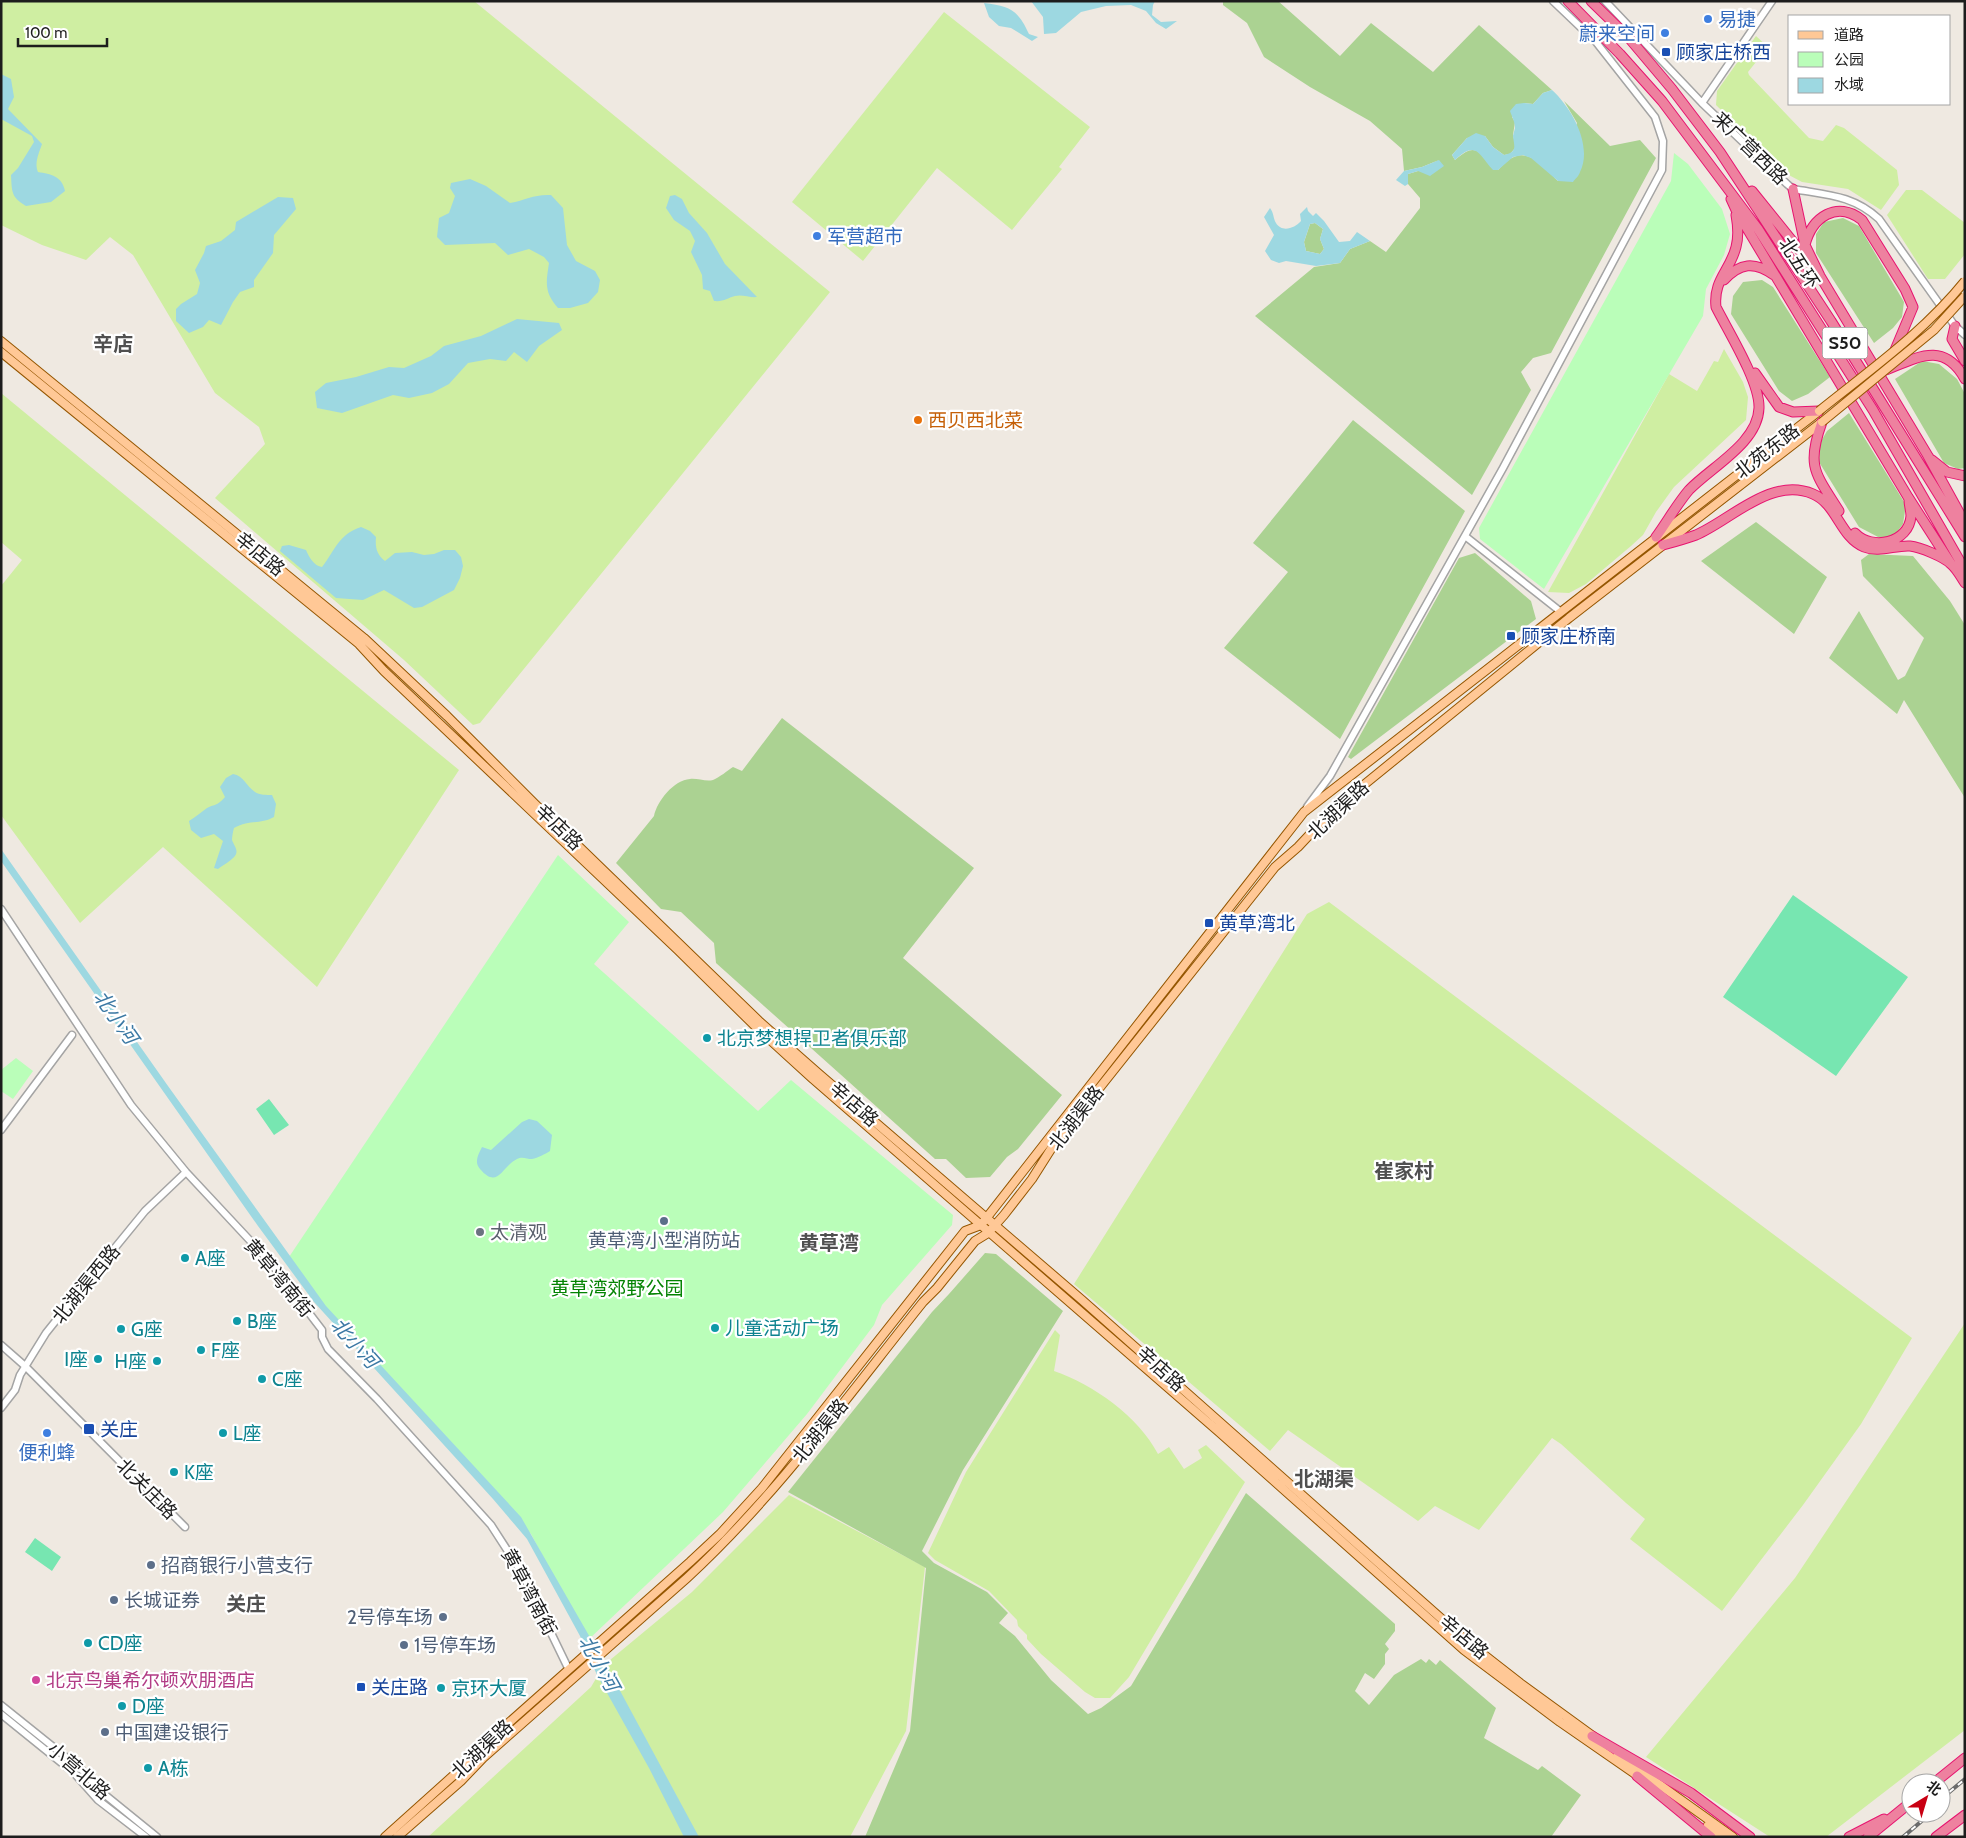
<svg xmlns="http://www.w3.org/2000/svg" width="1966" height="1838" font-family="Cabin,'Noto Sans SC',sans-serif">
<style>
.grass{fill:#cfeea2}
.forest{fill:#abd292}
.park{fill:#bafeb9}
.pitch{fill:#77e6b1}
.water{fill:#9dd8e1;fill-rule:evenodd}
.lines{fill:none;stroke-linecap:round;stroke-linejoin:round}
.minor-casing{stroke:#a4a4a4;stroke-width:9}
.major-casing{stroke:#955600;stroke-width:10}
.highway-casing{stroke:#e71470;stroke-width:11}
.minor{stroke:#fff;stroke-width:6}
.major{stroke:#ffc896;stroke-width:8}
.highway{stroke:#ee819f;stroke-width:9}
.rail-casing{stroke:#6b6b6b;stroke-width:4}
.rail{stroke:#fff;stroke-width:2;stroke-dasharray:5.5;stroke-linecap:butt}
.major-bridge-casing{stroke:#955600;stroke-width:10;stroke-linecap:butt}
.major-bridge{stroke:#ffc896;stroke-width:8}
.shop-dot{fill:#3f7fe0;stroke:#fff;stroke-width:2}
.transit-dot{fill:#1a4fb4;stroke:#fff;stroke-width:2}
.food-dot{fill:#e8710a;stroke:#fff;stroke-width:2}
.culture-dot{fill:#0f9aa8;stroke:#fff;stroke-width:2}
.service-dot{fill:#5c6f8a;stroke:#fff;stroke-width:2}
.worship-dot{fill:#6b7280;stroke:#fff;stroke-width:2}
.hotel-dot{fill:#d1479c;stroke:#fff;stroke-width:2}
.labels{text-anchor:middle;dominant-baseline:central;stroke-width:4.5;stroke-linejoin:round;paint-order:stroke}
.shield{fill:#fff;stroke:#616161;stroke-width:1}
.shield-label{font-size:18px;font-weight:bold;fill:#1d1d1d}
.shop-label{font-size:19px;fill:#366cbe;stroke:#fff;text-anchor:start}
.transit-label{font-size:19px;fill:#164399;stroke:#fff;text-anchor:start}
.street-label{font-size:19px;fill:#1d1d1d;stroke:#fff}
.food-label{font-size:19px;fill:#c56008;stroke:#fff;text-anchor:start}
.culture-label{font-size:19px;fill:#0d838f;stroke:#fff;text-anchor:start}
.worship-label{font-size:19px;fill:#5b616d;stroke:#fff;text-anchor:start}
.service-label{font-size:19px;fill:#4e5e75;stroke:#fff;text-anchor:start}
.park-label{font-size:19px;fill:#038302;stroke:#fff}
.hotel-label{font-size:19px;fill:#b23c85;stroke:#fff;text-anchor:start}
.neighbourhood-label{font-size:20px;font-weight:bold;fill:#505050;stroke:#fff}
.water-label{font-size:20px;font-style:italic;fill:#3c79a4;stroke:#fff}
</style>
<rect width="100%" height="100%" fill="#efe9e1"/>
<!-- grass -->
<path class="grass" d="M1,1H474L830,292L480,723L473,725L404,660L215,498L265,444L259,427L215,393L133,255L110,237L86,260L42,245L1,225Z
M944,12L1090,127L1059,167L1062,169L1012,230L937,168L863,261L792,202Z
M1756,36L1768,47L1748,72L1749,75L1809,138L1823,141L1836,125L1844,128L1897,170L1899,185L1881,210L1848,189L1802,182L1785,173L1716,105L1717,91Z
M1906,190H1922L1965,223V254L1945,279H1928L1887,215Z
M1724,349L1743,382L1748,397L1746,420L1674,487L1656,512L1643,535L1631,546L1586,584L1569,593L1548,592L1669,374L1697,391L1714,361L1718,362Z
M1,393L459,770L317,987L163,847L80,923L1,815V586L22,560L1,542Z
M1329,902L1912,1338L1861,1424L1803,1505L1722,1611L1630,1539L1645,1519L1626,1503L1561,1444L1552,1438L1479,1530L1435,1506L1418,1521L1288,1430L1270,1451L1074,1284L1307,914Z
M1965,1323V1730L1826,1837H1770L1646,1757L1795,1578Z
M1055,1330L1060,1335L1054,1371C1094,1385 1138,1416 1158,1454L1169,1447L1184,1469L1202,1458L1198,1450L1206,1445L1245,1482L1129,1677L1110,1698H1095L1085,1692L1041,1654L1027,1639V1635L1018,1626L1017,1620L989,1591L935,1560L928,1553L966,1472Z
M789,1495L925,1567L906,1731L850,1837H428L591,1687L604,1665L692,1592Z"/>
<!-- forest -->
<path class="forest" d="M1223,1H1278L1340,56L1371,23L1433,72L1479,25L1552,90L1543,93L1533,104L1524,103L1512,117L1515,122L1513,135L1516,147L1510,154L1504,155L1493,147L1485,136L1467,138L1452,155L1455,160C1480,138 1478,157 1498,170C1502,166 1508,159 1514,157C1531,149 1547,171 1558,181L1577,123L1564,101L1610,146L1640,140L1656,158L1551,353L1533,358L1521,372L1531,390L1472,495L1255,316L1314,267L1340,263L1350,249L1370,241L1386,252L1420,208V198L1408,184V174L1418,171L1439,160L1422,167L1404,171L1402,149L1370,121L1310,87L1264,57L1247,23L1223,5Z
M1843,218L1859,226L1904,302L1902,317L1893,328L1874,343L1816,253V234L1824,222Z
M1315,223L1323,229L1320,239L1324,249L1320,254L1306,251L1304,242L1310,224Z
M1762,280L1773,287L1830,377L1808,394L1792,401L1779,391L1731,314L1733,296L1743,282Z
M1922,361L1939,364L1957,379L1965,394V468L1958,469L1944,463L1895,379Z
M1849,413L1906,505L1903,524L1894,536L1880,538L1859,527L1819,462L1820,443L1827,431Z
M1353,420L1465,511L1340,739L1224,648L1288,572L1253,543Z
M1756,522L1827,577L1794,634L1701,561Z
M1475,553L1531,601L1536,619L1351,759L1348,757L1459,558Z
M1869,554L1913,556L1950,601L1965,625V798L1904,700L1897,714L1829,658L1859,611L1898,680L1905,676L1924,638L1863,576L1861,560Z
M782,718L974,868L903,958L1062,1095L1018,1149L1007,1157L990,1177L966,1178L946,1159H935L716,963L714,943L681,912L661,909L616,863L654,816C657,801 674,780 690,779C697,778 706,782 713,780C720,777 727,771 733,767L742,771Z
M985,1253L996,1254L1063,1311L963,1470L922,1551L934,1563L987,1592L1008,1613L999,1623L1015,1636L1051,1680L1088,1714L1101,1708L1131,1686L1246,1493L1395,1624V1631L1385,1644L1389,1649L1385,1654V1664L1374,1679L1365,1673L1355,1691L1369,1705L1394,1675L1421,1659L1426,1663L1429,1659L1436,1665L1440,1660L1496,1708L1484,1738L1538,1770L1542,1766L1581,1795L1551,1837H865L910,1731L926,1568L788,1492L932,1312L949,1294Z"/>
<!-- park -->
<path class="park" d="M1674,153L1688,164L1722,209L1730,234L1724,255L1706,289L1703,316L1544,589L1480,539L1479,528L1671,181Z
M558,855L629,922L594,964L758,1111L791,1080L953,1215L952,1225L882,1305L874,1325L807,1414L723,1512L587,1641L531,1534L311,1295L287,1260Z
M16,1058L33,1071L13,1099L1,1091V1070Z"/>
<!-- pitch -->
<path class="pitch" d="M1793,895L1908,977L1836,1076L1723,997Z
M269,1099L289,1125L274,1135L256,1109Z
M35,1538L61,1557L52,1571L25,1552Z"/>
<!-- water -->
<path class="water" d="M1031,1H1155L1153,5L1152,15L1161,22L1177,21L1166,29L1156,23L1146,11L1131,5L1106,6L1081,12L1056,33L1044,34L1043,17Z
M984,3C1010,6 1018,10 1029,34L1038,37L1032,41L1011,28L999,26L989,17Z
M1,74L11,79L14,97L8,109L42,144C39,153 34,163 38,172C51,174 62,176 65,191L51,202L26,206C11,197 12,192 11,175L18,168L34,142L32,136L1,119Z
M1552,90C1572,108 1593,146 1580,172C1579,176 1575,179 1573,182L1558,181L1531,158L1523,155L1513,157L1498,170H1493C1478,153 1476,140 1455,160L1452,155L1467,138L1476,133L1485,136L1493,147L1504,155C1518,152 1514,146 1513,136C1513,136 1515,128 1515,128C1515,122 1512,117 1510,111L1516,104L1524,103L1533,104L1543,93Z
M1439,160L1444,166L1430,176L1418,171L1408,174V184L1405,186L1396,180L1404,171L1422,167Z
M470,179L486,186L510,203C526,200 534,194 551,195L563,208L567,245L576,261L595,271L600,280L598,292L588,303L570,308H558C544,292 546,283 549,263L544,257L529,249L508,255L495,243L445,245L437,237L439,218L449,213L455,196L450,188L451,183Z
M675,195L682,199L689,213L707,233L725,264L757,297C750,298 742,294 735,296C727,298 724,302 714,301L710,291L703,289L702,275L691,252L695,241L690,231L674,220L666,208L670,196Z
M278,197L293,198L296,209L274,235L273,253L254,280V287L240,292L233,302L221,325L209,320L203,327L189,333L176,321V309L181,304L197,294L200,283L195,270L204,253L206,246L221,241L235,230L236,222Z
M1307,207L1308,211L1313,216L1316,213L1324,221L1339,242L1350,241L1357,232L1370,241L1350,249L1340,263L1316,266L1286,261L1279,263L1271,260L1265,251L1274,235L1264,217L1270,208C1274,213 1273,218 1276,223C1282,233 1295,228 1301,221L1300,214ZM1315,223L1323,229L1320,239L1324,249L1320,254L1306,251L1304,242L1310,224Z
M517,319L559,323L562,330L539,346L527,362L514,352L506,361L490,359L468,363L449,384L432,393L409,398L393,395L342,413L317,408L315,392L326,383L356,377L389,367L404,368L431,356L444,346L481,336Z
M361,527L370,531L376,537C375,548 377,555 385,561L395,553L412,552L424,555L434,554L444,550H455L461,557L463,566L460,578L454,590L422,607L414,608L384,590L363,600L336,598L280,551L282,546L289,545L306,550C309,557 314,566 322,567C336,549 338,535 361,527Z
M233,774C244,776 246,786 255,792C259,795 267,795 272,795L276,804L274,817C260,825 249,819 234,828C233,831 232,837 232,840C234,846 239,850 235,856C231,861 223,865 218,869L214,868L223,841L214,834L201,838L191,830L189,821C196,817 201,812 207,808C215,804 217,806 225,797L220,787L226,778Z
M1,849L168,1086L326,1306L521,1517L611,1674L699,1837H684L649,1768L597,1675L580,1636L527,1539L493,1499L314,1302L258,1226L1,861Z
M529,1119L537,1121L552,1135L550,1151C545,1154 538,1158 532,1159C527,1159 522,1156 517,1159C502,1166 498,1190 480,1169C474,1162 478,1155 482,1147L491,1150L522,1122Z"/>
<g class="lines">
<!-- minor casing -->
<g class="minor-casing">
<path id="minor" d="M1605,1L1702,103L1787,184L1793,189C1827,195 1853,195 1879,219L1955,326L1965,335
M1702,103L1772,1
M1465,536L1561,612
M1307,807L1330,776L1503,468L1662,170L1663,141L1655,117L1596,42L1553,1
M1,909L131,1105L186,1172L270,1262L322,1330V1337L328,1349L377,1399L491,1525L522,1573L569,1670
M1,1130L72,1035
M1,1345L25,1366L185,1527
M1,1408L15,1390L20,1375L46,1333L78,1293L145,1211L186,1172
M1,1705L82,1770L104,1794L157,1837
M1,1714L74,1773L98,1800L146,1837"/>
</g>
<!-- major casing -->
<g class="major-casing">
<path id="major" d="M1,341L364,638L447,716L535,804L760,1022L818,1073L1082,1300L1470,1644L1520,1683L1597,1739
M1,352L359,644L384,671L678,950L756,1027L813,1079L1219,1432L1464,1650L1560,1722L1641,1778
M1618,1755L1733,1837
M1708,1825L1723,1837
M385,1837L454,1775L477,1751L690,1562L720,1534L762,1488L965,1231L981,1225L1304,812L1819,411
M397,1837L461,1781L483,1758L687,1578C776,1496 847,1397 923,1302L937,1288L975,1241L988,1233L1004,1215L1032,1179L1051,1149L1275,867L1298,847L1328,815L1360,788L1569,618L1822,422"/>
</g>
<!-- highway casing -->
<g class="highway-casing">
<path id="highway" d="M1568,1L1620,54L1662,101L1758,229L1873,410L1965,570
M1591,1L1629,38L1672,89L1720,152L1831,321L1965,537
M1793,189L1805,245L1820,276L1928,456L1965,523
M1752,191L1810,263
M1731,199L1736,210L1908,497L1951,564
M1805,245C1812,217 1837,200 1862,220L1905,289L1913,307L1895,350
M1724,280C1740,263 1754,261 1774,275
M1955,326L1952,339L1965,361
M1886,370C1918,357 1944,341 1965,379
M1755,373L1779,407L1793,412L1819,411
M1822,422C1806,466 1815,473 1839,511
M1932,460L1947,472L1965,476
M1855,533C1872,551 1909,543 1911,516C1911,511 1909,505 1909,500
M1656,537C1667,522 1677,504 1689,490C1711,467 1758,443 1759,408C1760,382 1728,331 1716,307C1713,280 1730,271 1736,247C1739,236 1738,226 1736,215
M1663,545C1674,542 1685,539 1696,535C1731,520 1771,476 1813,494C1837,504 1840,537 1864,547C1879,553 1895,545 1910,546C1920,547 1944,557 1951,564C1957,569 1961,577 1965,583
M1592,1736L1691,1793L1750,1837
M1637,1776L1711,1837
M1934,1783L1965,1758
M1849,1837L1884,1819
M1868,1837L1911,1802
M1936,1837L1965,1815"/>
</g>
<!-- minor -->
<use href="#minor" class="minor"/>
<!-- major -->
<use href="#major" class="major"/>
<!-- highway -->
<use href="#highway" class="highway"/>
<!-- rail casing -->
<g class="rail-casing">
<path id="rail" d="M1941,1799L1965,1779
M1903,1837L1931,1813"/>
</g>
<!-- rail -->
<use href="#rail" class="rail"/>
<!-- major-bridge casing -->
<g class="major-bridge-casing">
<path id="major-bridge" d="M1819,411C1870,370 1924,332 1965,281
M1822,422L1934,330L1965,296"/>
</g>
<!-- major-bridge -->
<use href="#major-bridge" class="major-bridge"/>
</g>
<!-- markers -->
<g class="shop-dot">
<circle cx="1708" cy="19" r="5"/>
<circle cx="1665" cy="33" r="5"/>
<circle cx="817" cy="236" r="5"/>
<circle cx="47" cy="1433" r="5"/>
</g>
<g class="transit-dot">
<rect x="1661" y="47" width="10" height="10" rx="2.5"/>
<rect x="1506" y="631" width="10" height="10" rx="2.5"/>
<rect x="1204" y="918" width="10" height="10" rx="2.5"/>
<rect x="83" y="1423" width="12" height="12" rx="2.5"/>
<rect x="356" y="1682" width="10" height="10" rx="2.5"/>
</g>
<circle class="food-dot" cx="918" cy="420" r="5"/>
<g class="culture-dot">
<circle cx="707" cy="1038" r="5"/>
<circle cx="185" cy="1258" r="5"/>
<circle cx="237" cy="1321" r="5"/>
<circle cx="715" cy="1328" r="5"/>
<circle cx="121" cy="1329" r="5"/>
<circle cx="201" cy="1350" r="5"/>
<circle cx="98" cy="1359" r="5"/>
<circle cx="157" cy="1361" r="5"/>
<circle cx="262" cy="1379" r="5"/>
<circle cx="223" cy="1433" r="5"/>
<circle cx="174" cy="1472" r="5"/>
<circle cx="88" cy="1643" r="5"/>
<circle cx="441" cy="1688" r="5"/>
<circle cx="122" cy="1706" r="5"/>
<circle cx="148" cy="1768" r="5"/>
</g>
<g class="service-dot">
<circle cx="664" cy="1221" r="5"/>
<circle cx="151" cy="1565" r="5"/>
<circle cx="114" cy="1600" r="5"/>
<circle cx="443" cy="1617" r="5"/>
<circle cx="404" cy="1645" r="5"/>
<circle cx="105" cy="1732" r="5"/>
</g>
<circle class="worship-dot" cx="480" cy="1232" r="5"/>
<circle class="hotel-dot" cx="36" cy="1680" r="5"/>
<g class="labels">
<!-- shield labels -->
<rect class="shield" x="1822.5" y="327.5" width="45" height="31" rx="4"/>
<g class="shield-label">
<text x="1845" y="343">S50</text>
</g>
<!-- shop labels -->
<g class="shop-label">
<text x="1718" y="19">易捷</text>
<text x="1655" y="33" text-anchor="end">蔚来空间</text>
<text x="827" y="236">军营超市</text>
<text x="47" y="1452" text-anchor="middle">便利蜂</text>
</g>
<!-- transit labels -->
<g class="transit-label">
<text x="1676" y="52">顾家庄桥西</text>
<text x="1521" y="636">顾家庄桥南</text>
<text x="1219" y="923">黄草湾北</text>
<text x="100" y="1429">关庄</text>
<text x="371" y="1687">关庄路</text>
</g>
<!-- street labels -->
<g class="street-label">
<text transform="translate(1750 148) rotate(44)">来广营西路</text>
<text transform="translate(1799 263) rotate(57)">北五环</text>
<text transform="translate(1767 451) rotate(-38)">北苑东路</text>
<text transform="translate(260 554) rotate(39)">辛店路</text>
<text transform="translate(1338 810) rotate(-43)">北湖渠路</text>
<text transform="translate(559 827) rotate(44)">辛店路</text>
<text transform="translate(854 1104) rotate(41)">辛店路</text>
<text transform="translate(1076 1118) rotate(-52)">北湖渠路</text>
<text transform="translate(279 1278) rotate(50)">黄草湾南街</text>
<text transform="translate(86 1284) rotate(-51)">北湖渠西路</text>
<text transform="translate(1161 1369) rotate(42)">辛店路</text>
<text transform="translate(820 1431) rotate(-51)">北湖渠路</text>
<text transform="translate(147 1489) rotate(45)">北关庄路</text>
<text transform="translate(529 1592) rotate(62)">黄草湾南街</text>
<text transform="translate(1464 1637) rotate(40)">辛店路</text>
<text transform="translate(482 1749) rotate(-43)">北湖渠路</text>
<text transform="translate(79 1771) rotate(41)">小营北路</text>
</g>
<!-- food labels -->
<g class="food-label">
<text x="928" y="420">西贝西北菜</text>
</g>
<!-- culture labels -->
<g class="culture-label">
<text x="717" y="1038">北京梦想捍卫者俱乐部</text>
<text x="195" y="1258">A座</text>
<text x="247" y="1321">B座</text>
<text x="725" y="1328">儿童活动广场</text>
<text x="131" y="1329">G座</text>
<text x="211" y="1350">F座</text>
<text x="88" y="1359" text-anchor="end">I座</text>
<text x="147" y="1361" text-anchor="end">H座</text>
<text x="272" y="1379">C座</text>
<text x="233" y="1433">L座</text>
<text x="184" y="1472">K座</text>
<text x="98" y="1643">CD座</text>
<text x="451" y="1688">京环大厦</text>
<text x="132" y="1706">D座</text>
<text x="158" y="1768">A栋</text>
</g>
<!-- worship labels -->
<g class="worship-label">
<text x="490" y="1232">太清观</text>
</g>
<!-- service labels -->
<g class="service-label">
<text x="664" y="1240" text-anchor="middle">黄草湾小型消防站</text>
<text x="161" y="1565">招商银行小营支行</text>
<text x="124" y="1600">长城证券</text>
<text x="433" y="1617" text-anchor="end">2号停车场</text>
<text x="414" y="1645">1号停车场</text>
<text x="115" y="1732">中国建设银行</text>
</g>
<!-- park labels -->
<g class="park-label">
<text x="617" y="1288">黄草湾郊野公园</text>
</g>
<!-- hotel labels -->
<g class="hotel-label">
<text x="46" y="1680">北京鸟巢希尔顿欢朋酒店</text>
</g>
<!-- neighbourhood labels -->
<g class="neighbourhood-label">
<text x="113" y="344">辛店</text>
<text x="1404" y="1171">崔家村</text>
<text x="829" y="1243">黄草湾</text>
<text x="1324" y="1479">北湖渠</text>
<text x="246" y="1604">关庄</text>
</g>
<!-- water labels -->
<g class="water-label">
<text transform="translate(116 1017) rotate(55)">北小河</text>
<text transform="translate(355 1343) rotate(48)">北小河</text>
<text transform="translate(599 1663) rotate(61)">北小河</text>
</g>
</g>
<!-- border -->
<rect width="1966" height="1838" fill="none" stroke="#1d1d1d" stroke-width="5"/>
<!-- legend -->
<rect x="1788" y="15" width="162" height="90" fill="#ffffff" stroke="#a5a5a5"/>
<rect x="1798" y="31" width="25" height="8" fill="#ffc896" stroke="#a5a5a5"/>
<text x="1834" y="40" font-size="15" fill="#1d1d1d">道路</text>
<rect x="1798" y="52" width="25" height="15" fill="#bafeb9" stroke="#a5a5a5"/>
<text x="1834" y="65" font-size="15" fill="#1d1d1d">公园</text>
<rect x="1798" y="78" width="25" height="15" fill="#9dd8e1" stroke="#a5a5a5"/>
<text x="1834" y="90" font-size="15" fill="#1d1d1d">水域</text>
<!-- north arrow -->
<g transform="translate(1926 1798) rotate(38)"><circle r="24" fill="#ffffff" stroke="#a5a5a5"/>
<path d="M0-4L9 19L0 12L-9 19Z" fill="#c90013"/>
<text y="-8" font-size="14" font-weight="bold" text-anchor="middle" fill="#1d1d1d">北</text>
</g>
<!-- scale -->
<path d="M18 38v8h89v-8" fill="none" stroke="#1d1d1d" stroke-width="2.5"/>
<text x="25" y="38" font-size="15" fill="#1d1d1d" stroke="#ffffff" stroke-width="4" paint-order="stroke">100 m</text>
</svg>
